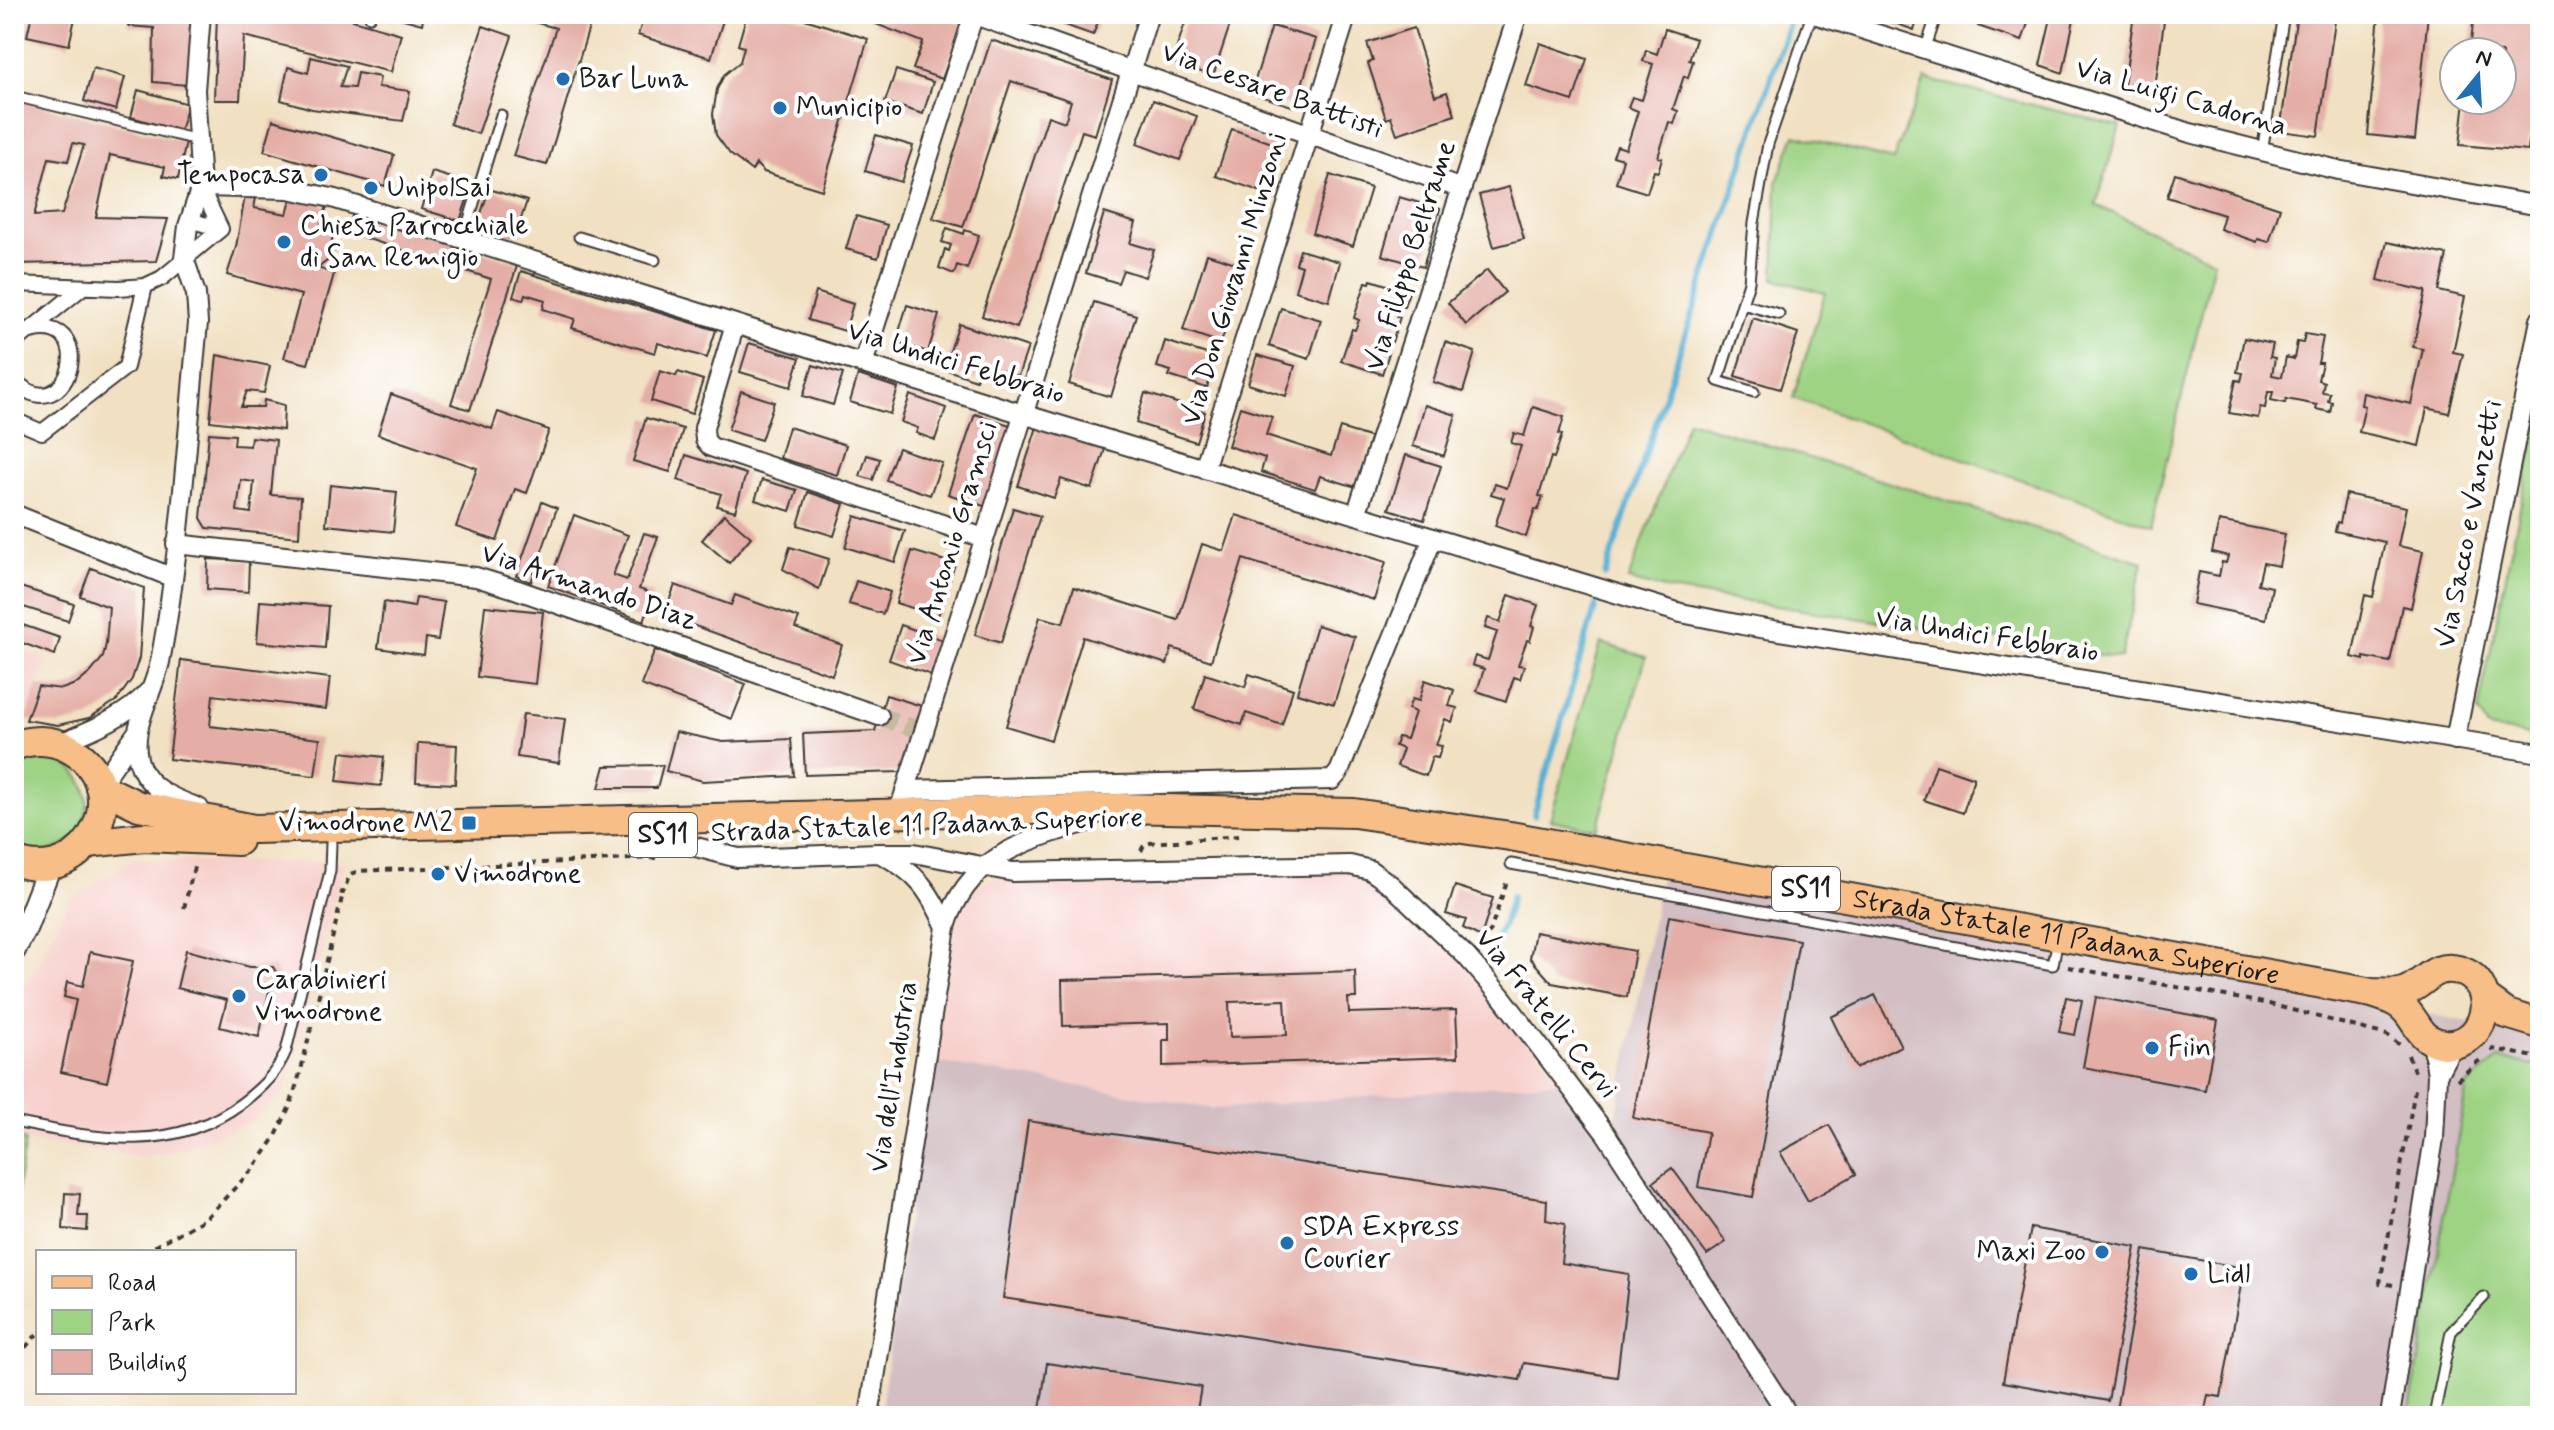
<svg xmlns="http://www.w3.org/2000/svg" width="2554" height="1430" font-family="Mynerve,sans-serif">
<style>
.built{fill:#f7d0cc}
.industrial{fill:#d2bec3}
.green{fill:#9ed384;stroke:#5d7850;stroke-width:2}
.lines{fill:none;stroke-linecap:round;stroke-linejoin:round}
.stream{stroke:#55afd3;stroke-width:6}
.building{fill:#e4ada5;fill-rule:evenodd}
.minor-tunnel{stroke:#c6b9a0;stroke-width:18;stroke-dasharray:18 9;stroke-linecap:butt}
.service-casing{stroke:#3c3935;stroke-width:13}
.pedestrian-casing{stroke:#3c3935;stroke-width:18}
.minor-casing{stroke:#3c3935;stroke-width:22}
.tertiary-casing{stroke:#3c3935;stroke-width:26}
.primary-casing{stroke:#3c3935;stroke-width:32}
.path{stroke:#3c3935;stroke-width:4;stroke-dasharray:6 6;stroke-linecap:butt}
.service{stroke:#fff;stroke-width:9}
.pedestrian{stroke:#fff;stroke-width:14}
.minor{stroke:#fff;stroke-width:18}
.tertiary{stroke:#fff;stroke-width:22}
.primary{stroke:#f7be87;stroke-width:28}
.poi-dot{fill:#1f6fb2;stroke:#fff;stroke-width:3}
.labels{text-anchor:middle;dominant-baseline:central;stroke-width:8;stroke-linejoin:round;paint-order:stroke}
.shield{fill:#fff;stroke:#606060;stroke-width:2}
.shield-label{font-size:26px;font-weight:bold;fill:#1c1c1c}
.poi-label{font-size:28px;fill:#1c1c1c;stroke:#fff;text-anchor:start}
.street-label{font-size:28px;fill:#1c1c1c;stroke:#fff}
</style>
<rect width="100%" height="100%" fill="#fff"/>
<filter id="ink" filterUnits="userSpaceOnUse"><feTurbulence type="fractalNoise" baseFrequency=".0125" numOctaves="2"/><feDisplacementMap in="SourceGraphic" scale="16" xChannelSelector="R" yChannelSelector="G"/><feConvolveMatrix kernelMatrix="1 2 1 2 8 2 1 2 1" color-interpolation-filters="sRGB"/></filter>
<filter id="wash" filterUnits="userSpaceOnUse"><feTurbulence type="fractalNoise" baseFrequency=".006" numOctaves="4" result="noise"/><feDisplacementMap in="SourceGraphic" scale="32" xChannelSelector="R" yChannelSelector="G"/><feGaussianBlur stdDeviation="1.8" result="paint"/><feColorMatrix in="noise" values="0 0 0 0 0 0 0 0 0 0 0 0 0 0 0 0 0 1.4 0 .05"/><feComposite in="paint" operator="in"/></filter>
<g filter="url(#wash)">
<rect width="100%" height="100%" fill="#f1e0c1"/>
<!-- built -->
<path class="built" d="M14,647L47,660L21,737L14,734Z
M133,860L344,863L296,1059L283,1093L253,1121L188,1148L142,1157L25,1141L14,1136V998L38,966L69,900Z
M1349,868L1368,873L1463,958L1560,1081L1214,1109L930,1061L956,909L978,886L992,879Z"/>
<!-- industrial -->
<path class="industrial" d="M1662,870L2540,1035V1416H880L930,1061L1214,1109L1560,1081L1598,1131L1616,1118Z"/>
<!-- green -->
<path class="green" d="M1925,79L2120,126L2096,205L2214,261L2151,526L1793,398L1825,293L1774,279L1777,182L1795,135L1893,160Z
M2540,411V737L2488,728L2478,711Z
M1688,420L2143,562L2121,658L1669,590L1628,580Z
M1601,643L1646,657L1597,829L1550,820Z
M40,755C123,769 85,879 14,845V762Z
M2498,1059L2540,1066V1416H2409L2467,1086Z
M14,1136L25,1141L14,1210Z"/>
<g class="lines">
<!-- stream -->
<path class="stream" d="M1605,575L1790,21
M1534,815L1596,605
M1490,951L1503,925L1512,896"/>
</g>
<g id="blocks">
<!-- building -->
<path class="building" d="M32,14H76L69,45L27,36Z
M129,14H194L187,85L153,82L154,28L128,26Z
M217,14H354L353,20L401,34L391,72L244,36L240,100H214Z
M385,14H424L422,24Z
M504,14H593L547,165L513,156L556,28Z
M645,14H725L711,58L638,35Z
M747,14H789L868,39L822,190L764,172L756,164L752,171L730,154L716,135L713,114L717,89L724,75L740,62L744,47L738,45Z
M877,14H934L962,24L942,79L913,69L923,42L873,23Z
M1056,14H1101L1093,35L1053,21Z
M1188,14H1206L1231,22L1213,76L1172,62Z
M1869,14H1920L1914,30Z
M1981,14H2031L2022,41L1978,26Z
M2052,14H2075L2063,73L2040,65Z
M2134,14H2165L2154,95L2123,91Z
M2297,14H2336L2318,136L2280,131Z
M2379,14H2428L2415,140L2368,135Z
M2474,14H2540V45L2528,151L2460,145L2465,100H2502V52H2470Z
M483,26L512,36L478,134L450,124Z
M1272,26L1316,39L1295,107L1251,93Z
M1414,28L1435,96L1447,92L1455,115L1397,134L1391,117L1386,119L1368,63L1373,61L1367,43Z
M1665,29L1696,39L1689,60L1693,61L1688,78L1684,76L1673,109L1678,111L1674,124L1669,122L1658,157L1662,158L1658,172L1654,171L1647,193L1616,183L1623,159L1613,156L1617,146L1626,149L1638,111L1628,107L1632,97L1642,100L1653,64L1643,61L1646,50L1657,54Z
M991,40L1112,80L1095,135L1082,131L1017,328L982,316L1048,116L1065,122L1071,101L1011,81L963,227L933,218Z
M1540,43L1587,59L1573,101L1526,86Z
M311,57L347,66L340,87L354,88L357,73L380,77L378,87L410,91L403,121L312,109L281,100L288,67L308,73Z
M93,68L125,77L116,110L84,101Z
M896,70L933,82L923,114L885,102Z
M138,90L188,104L180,131L131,117Z
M14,99L186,142L178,179L163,176L165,167L110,155L96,217L168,219L156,261L14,264V165L18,149L14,148ZM73,143L84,145L62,214L34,216L49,158L68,161Z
M1153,100L1197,116L1180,160L1137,144Z
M273,120L394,155L385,186L264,151Z
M1232,129L1275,144L1259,191L1216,176Z
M876,135L913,146L901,182L865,171Z
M432,172L472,184L460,221L421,209Z
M2175,173L2280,208L2269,242L2258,239L2257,242L2220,229L2224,215L2167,197Z
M1330,175L1371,188L1353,246L1312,233Z
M1509,187L1524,239L1494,247L1479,195Z
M489,189L527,201L514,239L477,226Z
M292,195L327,206L320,228L332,237V257L318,268L334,274L308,364L284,358L301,295L227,275L236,247L245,196L256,198L254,208L287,214Z
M1399,197L1440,209L1423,267L1382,255Z
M354,210L518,263L470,410L451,404L491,279L347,232Z
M1104,213L1136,223L1130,243L1154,250L1145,277L1123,270L1118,283L1086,273Z
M856,216L887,225L878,258L846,249Z
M947,228L964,234L965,230L979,235L967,269L957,265L954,274L939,268L945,249L949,251L951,245L942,242Z
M2387,242L2447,255L2439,291L2465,297L2453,352L2463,354L2449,413L2427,408L2419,446L2359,432L2365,406L2361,405L2363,393L2411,404L2423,349L2413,347L2426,291L2378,280Z
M1300,250L1340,262L1329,301L1295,291L1302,266L1296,264Z
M1207,254L1245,266L1221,343L1183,330Z
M1487,270L1505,292L1466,325L1448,303Z
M521,271L716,330L707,358L658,343L655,353L572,328L575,319L543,309L545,300L525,294L523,300L513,297Z
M1371,280L1409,292L1404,306L1400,305L1397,316L1400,317L1392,342L1389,341L1385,351L1389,353L1382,374L1341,361L1352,329L1355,330L1359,320L1354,318L1366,282L1370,283Z
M816,292L853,304L845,331L808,320Z
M1094,302L1136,315L1111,397L1069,384Z
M907,305L939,315L928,352L896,342Z
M1281,308L1321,320L1309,359L1269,346Z
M1753,318L1798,333L1780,389L1735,376Z
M959,324L1028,347L1018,376L981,363L976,380L944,369Z
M2305,334L2323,337L2318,363H2322L2318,380L2324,382L2322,392L2330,393L2328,401L2332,402L2330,412L2316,409L2317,405L2286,399L2285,403L2271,400L2273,392H2268L2265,408L2260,407L2258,418L2229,413L2236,380L2241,381L2243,373L2237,372L2244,338L2273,344L2270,357L2275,358L2272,375L2282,377L2286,357L2294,359L2297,342L2303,343Z
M1165,341L1216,357L1207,388L1169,376L1171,371L1157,367Z
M1445,342L1475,352L1463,392L1433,382Z
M749,343L800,358L791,387L740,372Z
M217,355L270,366L264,393L247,391L241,407H263L264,400L284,405L283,430L210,421Z
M1257,355L1295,366L1286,396L1248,384Z
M813,365L843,374L833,405L803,396Z
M660,371L676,376L678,372L703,380L692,414L651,401Z
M858,375L898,388L890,414L850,402Z
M741,391L774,402L761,440L728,430Z
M1145,393L1205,412L1196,442L1136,423Z
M391,394L492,429L498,412L549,430L527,493L515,489L497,541L456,527L477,468L378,434Z
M910,395L946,408L935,440L916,433L918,428L901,422Z
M1425,405L1456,415L1444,456L1413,446Z
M1240,407L1272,417L1266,435L1331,456L1340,428L1372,438L1356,487L1320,476L1315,489L1261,472L1265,458L1228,446Z
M1533,407L1564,417L1559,434L1562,435L1554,458L1551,457L1539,496L1543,497L1538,510L1535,509L1526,537L1495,526L1504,498L1491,494L1495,484L1507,488L1521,446L1511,443L1514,433L1524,436Z
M975,414L1013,426L987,507L948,494Z
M646,418L683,429L670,472L633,461Z
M789,427L846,445L837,475L780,458Z
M1037,427L1105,449L1092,489L1061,479L1054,498L1018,486Z
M209,433L235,435L234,445L250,446L251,437L276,440L271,495L301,497L299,537L207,528L201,518ZM241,480L254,482L251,513L237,511Z
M898,448L942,463L930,495L886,480Z
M686,455L746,474L735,511L717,506L721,494L678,480Z
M867,455L880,459L873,480L860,476Z
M1406,455L1441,466L1424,520L1389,509Z
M762,480L797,490L790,511L755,500Z
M330,485L397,492L393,532L326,525Z
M808,492L844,504L834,536L798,525Z
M2346,494L2406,507L2398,546L2423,551L2411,608L2402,606L2390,662L2364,657V660L2352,657L2365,595L2373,597L2385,542L2335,531L2337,522L2340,523Z
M542,502L557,508L531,582L516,576Z
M1013,508L1040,516L1001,643L975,635Z
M724,514L751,537L729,563L702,540Z
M574,515L628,535L613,575L627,580L644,533L658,537L639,589L653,594L644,621L548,586Z
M1236,515L1386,562L1374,600L1243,559L1211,661L1172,648L1167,664L1083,637L1051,740L1006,726L1040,617L1063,623L1074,587L1178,620L1202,544L1224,551Z
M855,516L905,531L895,562L845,547Z
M2219,521L2285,534L2279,566L2263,563L2258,584L2272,587L2266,619L2193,604L2199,572L2219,576L2222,562L2226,563L2228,556L2212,552Z
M790,547L829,559L819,589L783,569Z
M912,551L955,564L938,616L896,603Z
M208,559L249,561L248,592L207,589Z
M91,568L144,588L139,658L132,679L117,700L89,718L58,725L26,720L38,686L62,689L78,683L91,672L103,657L106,644L109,607L80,596Z
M856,581L890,592L883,614L849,604Z
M14,585L74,604L68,621L14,604Z
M675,585L731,605L735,595L799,618L795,628L842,645L832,675L664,615Z
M1509,595L1538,605L1531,626L1534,627L1530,641L1527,640L1518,665L1524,666L1520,679L1514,677L1506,701L1477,691L1484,669L1472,665L1475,656L1488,660L1497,632L1485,628L1488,618L1500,622Z
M416,598L444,602L438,640L426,638L424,655L378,648L384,602L414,607Z
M260,601L328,606L325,648L257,642Z
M485,606L543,612L535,684L477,677Z
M14,622L60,638L55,655L14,640Z
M901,625L943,640L931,675L889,660Z
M1317,625L1355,637L1334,704L1297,693Z
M655,650L746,684L732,719L641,685Z
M181,660L330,678L326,709L213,695L210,726L320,739L315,776L169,759Z
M1205,674L1245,687L1249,674L1293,689L1282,725L1246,713L1242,725L1194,709Z
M1425,680L1454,690L1449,706L1457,708L1452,722L1445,719L1436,745L1442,746L1438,758L1432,757L1426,776L1397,766L1403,749L1395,746L1398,737L1406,739L1415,712L1408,709L1412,699L1419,701Z
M886,695L928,708L912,761L900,772L805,775L803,734L875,731Z
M523,714L565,719L559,763L517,757Z
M676,732L723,742L791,739L794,776L703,781L666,771Z
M418,743L457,745L455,784L416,782Z
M341,752L384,757L381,786L337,781Z
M663,765L657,788H599L605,766Z
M1936,765L1974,778L1963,813L1924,800Z
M1455,886L1493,898L1481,937L1463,928L1466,920L1446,914Z
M1669,916L1799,940L1753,1197L1698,1187L1708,1132L1633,1118Z
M1535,932L1635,951L1627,997L1552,983L1530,958Z
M186,950L250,967H273L279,977L269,992L259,1037L220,1027L227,1000L177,988Z
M90,952L133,961L107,1082L61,1072L76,1000L64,997L67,982L83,986Z
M1355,971L1356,998H1348L1349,1013L1456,1010L1458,1057L1163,1066V1040H1169V1023L1063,1026L1062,980ZM1285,1000L1287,1035L1230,1037L1229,1002Z
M1875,995L1901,1046L1856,1068L1831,1017Z
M2066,997L2082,1000L2075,1035L2059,1032Z
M2096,997L2218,1020L2205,1090L2083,1067Z
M1028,1121L1547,1200L1546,1220L1565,1224L1561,1263L1629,1274L1617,1377L1524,1363L1520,1380L1003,1298Z
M1829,1125L1856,1174L1808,1201L1780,1152Z
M1672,1168L1726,1242L1707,1255L1653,1182Z
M65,1193L80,1194L78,1216H88L87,1231L63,1229Z
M2031,1228L2136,1247L2108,1401L2003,1382Z
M2144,1250L2244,1268L2221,1397L2208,1395L2204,1416H2115Z
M1047,1363L1201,1387L1196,1416H1039Z"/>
</g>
</g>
<g filter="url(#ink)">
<use href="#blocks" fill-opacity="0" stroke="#3c3935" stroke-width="2"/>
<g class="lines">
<!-- minor-tunnel -->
<path class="minor-tunnel" d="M879,716L921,731"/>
<!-- service casing -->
<g class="service-casing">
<path id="service" d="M370,17L371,14
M1925,50L1937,14
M14,96L198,140
M2262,152L2284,14
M2534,205L2540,164
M579,237L655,260
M463,239L501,115
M1742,304L1779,314
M1754,392L1718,381L1749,282L1754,223L1768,144L1812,14
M1511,864L2053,965L2058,939
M14,1122C94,1138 172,1156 243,1102C262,1087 277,1073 286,1051L330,871L331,843
M2434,1416L2451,1332L2484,1297"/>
</g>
<!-- pedestrian casing -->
<g class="pedestrian-casing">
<path id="pedestrian" d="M189,220L221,229L201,187
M14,284L119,288L145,286L162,278L221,229
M14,343L83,287
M14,380C71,438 102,305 24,333
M14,420L42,432L126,367L145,286"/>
</g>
<!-- minor casing -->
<g class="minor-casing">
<path id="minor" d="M972,14L1462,189
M1814,14L2190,133L2338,170L2540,206
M201,187L288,189L332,198L1023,414L1681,613L1742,625L2540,753
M735,324L704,428L705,440L711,447L984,538
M863,364L974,14
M1204,469L1347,14
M14,514L171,577
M1356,515L1518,14
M176,544L476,577L515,589L879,716
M2455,740L2540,320
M58,744C89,731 125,718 148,692
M100,785L138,731
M905,790L1332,780L1339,772L1433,538
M199,808C178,800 151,791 141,768C126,733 153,695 160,662C181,551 187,436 198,323L196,294L184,258L188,226L201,187L195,90L201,14
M898,814L1149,14
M654,836L738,858L879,853C917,872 929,890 946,927
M879,853H914L1013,872L1350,865L1370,870L1391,885L1466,956L1501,996L1606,1134L1789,1416
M2432,1041L2437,1075L2454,1043
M869,1416L946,927C966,859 1022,841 1084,823
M2390,1416L2434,1138L2437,1075"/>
</g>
<!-- tertiary casing -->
<g class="tertiary-casing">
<path id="tertiary" d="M14,950L25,929L50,865"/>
</g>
<!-- primary casing -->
<g class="primary-casing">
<g id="primary">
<path d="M14,746C31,739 51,739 68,748C138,784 90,890 14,861"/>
<path id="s1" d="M100,787L139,806L254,829L1120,808L1354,813L1510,836L2372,993C2382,993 2393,995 2403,992C2424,986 2432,963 2458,970C2504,982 2486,1054 2439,1043C2417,1038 2416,1016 2400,1005C2392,999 2381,996 2372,993"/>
<path d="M88,843L144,837L238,841"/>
<path d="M2485,998L2507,1014L2540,1024"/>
</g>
</g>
<!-- path -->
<path class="path" d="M1141,851L1144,845L1150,843L1238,836
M340,892L343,893L350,874L359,871L657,858
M184,908L195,863
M1480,943L1490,932L1508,878
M2068,967L2269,1004L2387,1035L2400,1045
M2491,1051L2493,1049L2540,1058
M2408,1055L2416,1076
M2457,1080L2481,1059
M144,1252L205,1219L254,1168L275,1138L290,1106L301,1070L343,893
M2393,1285L2380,1283L2416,1084
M14,1348L24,1349L38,1333"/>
<!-- service -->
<use href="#service" class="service"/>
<!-- pedestrian -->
<use href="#pedestrian" class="pedestrian"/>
<!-- minor -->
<use href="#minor" class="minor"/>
<!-- tertiary -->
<use href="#tertiary" class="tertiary"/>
<!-- primary -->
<use href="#primary" class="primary"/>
</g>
</g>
<!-- markers -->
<g class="poi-dot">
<circle cx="563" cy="79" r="8"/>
<circle cx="780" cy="108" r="8"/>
<circle cx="321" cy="175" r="8"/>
<circle cx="371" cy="188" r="8"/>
<circle cx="284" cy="242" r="8"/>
<rect x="461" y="815" width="16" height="16" rx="4"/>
<circle cx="438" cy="874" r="8"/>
<circle cx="239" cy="996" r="8"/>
<circle cx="2152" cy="1048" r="8"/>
<circle cx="1287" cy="1243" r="8"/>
<circle cx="2102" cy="1252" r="8"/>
<circle cx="2191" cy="1274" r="8"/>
</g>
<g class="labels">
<!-- shield labels -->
<g class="shield">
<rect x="629" y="813" width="68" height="44" rx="6"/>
<rect x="1772" y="867" width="68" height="44" rx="6"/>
</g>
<g class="shield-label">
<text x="663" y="835">SS11</text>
<text x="1806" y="889">SS11</text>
</g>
<!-- poi labels -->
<g class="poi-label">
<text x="579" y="79">Bar Luna</text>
<text x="796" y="108">Municipio</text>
<text x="305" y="175" text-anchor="end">Tempocasa</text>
<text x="387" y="188">UnipolSai</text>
<text x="300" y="226">Chiesa Parrocchiale<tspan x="300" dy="32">di San Remigio</tspan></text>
<text x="453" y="823" text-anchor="end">Vimodrone M2</text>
<text x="454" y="874">Vimodrone</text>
<text x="255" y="980">Carabinieri<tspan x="255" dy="32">Vimodrone</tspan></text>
<text x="2168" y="1048">Fiin</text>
<text x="1303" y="1227">SDA Express<tspan x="1303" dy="32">Courier</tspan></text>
<text x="2086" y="1252" text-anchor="end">Maxi Zoo</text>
<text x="2207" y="1274">Lidl</text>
</g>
<!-- street labels -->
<g class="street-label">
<text transform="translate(1272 91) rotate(20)">Via Cesare Battisti</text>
<text transform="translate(2181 98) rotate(16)">Via Luigi Cadorna</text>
<text transform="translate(1411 256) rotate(-72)">Via Filippo Beltrame</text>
<text transform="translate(1235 279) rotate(-73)">Via Don Giovanni Minzoni</text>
<text transform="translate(956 363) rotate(17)">Via Undici Febbraio</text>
<text transform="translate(2470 524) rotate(-79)">Via Sacco e Vanzetti</text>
<text transform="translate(953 543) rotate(-73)">Via Antonio Gramsci</text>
<text transform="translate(589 587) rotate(18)">Via Armando Diaz</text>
<text transform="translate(1987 636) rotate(9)">Via Undici Febbraio</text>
<text transform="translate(927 826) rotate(-2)">Strada Statale 11 Padana Superiore</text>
<text stroke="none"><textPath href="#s1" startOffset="1984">Strada Statale 11 Padana Superiore</textPath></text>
<text transform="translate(1546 1014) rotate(51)">Via Fratelli Cervi</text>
<text transform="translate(894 1077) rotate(-81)">Via dell'Industria</text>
</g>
</g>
<!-- margin -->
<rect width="2554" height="1430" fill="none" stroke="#fff" stroke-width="48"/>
<!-- legend -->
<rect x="36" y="1250" width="260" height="144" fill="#ffffff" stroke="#a4a4a4" stroke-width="2"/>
<rect x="52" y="1276" width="40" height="12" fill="#f7be87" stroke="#a4a4a4" stroke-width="2"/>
<text x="108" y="1290" font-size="24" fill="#1c1c1c">Road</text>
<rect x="52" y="1310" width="40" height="24" fill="#9ed384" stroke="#a4a4a4" stroke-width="2"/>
<text x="108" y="1330" font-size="24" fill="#1c1c1c">Park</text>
<rect x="52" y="1350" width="40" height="24" fill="#e4ada5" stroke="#a4a4a4" stroke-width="2"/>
<text x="108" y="1370" font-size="24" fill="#1c1c1c">Building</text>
<!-- north arrow -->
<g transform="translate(2478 76) rotate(18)"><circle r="38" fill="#ffffff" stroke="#a4a4a4" stroke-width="2"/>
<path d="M0-6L14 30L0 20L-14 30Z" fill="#1f6fb2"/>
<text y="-12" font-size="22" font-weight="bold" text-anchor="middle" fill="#1c1c1c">N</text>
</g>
</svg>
